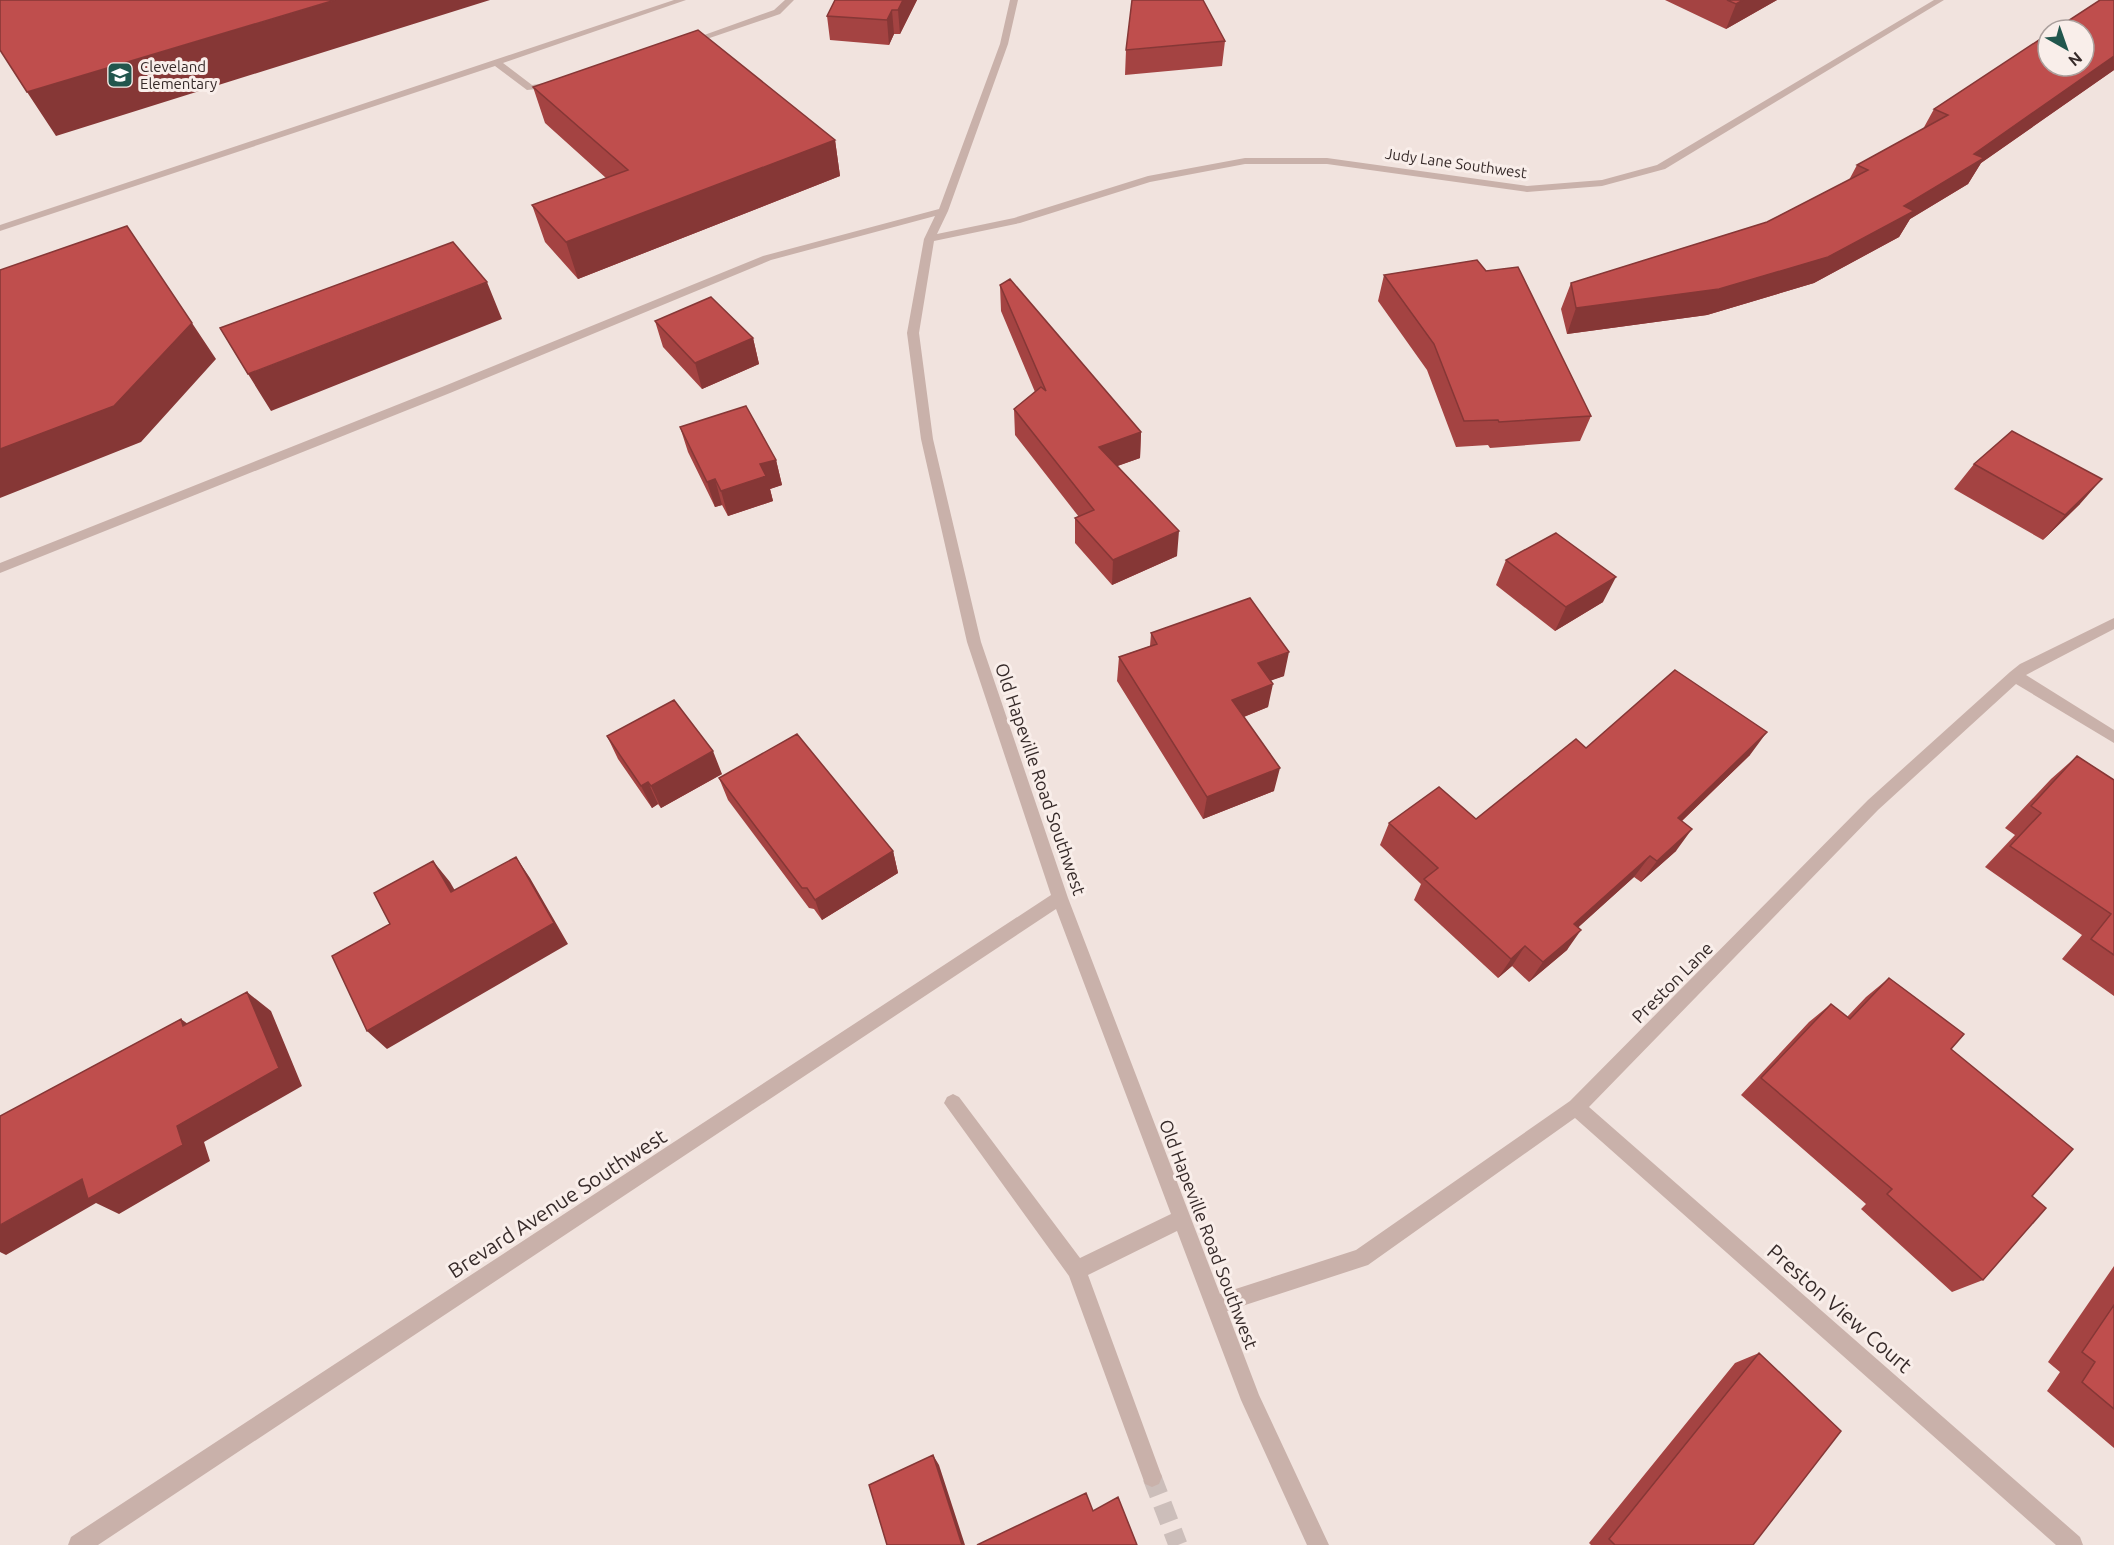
<svg xmlns="http://www.w3.org/2000/svg" width="2114" height="1545" font-family="Ubuntu,sans-serif">
<style>
.lines{fill:none;stroke-linecap:round;stroke-linejoin:round}
.minor-tunnel{stroke:#ccbeba;stroke-width:19;stroke-dasharray:19 10;stroke-linecap:butt}
.minor{fill:#c9b1aa;fill-rule:evenodd}
.wall{fill:#a44342}
.shaded-wall{fill:#863736}
.building{fill:#bf4e4d;stroke:#863736;stroke-width:1.5}
.labels{text-anchor:middle;dominant-baseline:central;stroke-width:6;stroke-linejoin:round;paint-order:stroke}
.far-poi-label{font-size:15px;fill:#362a29;stroke:#f9eeea;text-anchor:start}
.far-street-label{font-size:15px;fill:#362a29;stroke:#f9eeea}
.street-label{font-size:18px;fill:#362a29;stroke:#f9eeea}
.near-street-label{font-size:21px;fill:#362a29;stroke:#f9eeea}
</style>
<rect width="100%" height="100%" fill="#f1e3de"/>
<g class="lines">
<!-- minor-tunnel -->
<path class="minor-tunnel" d="M1152,1477L1178,1545"/>
<!-- minor -->
<path class="minor" d="M674,0H686L503,63L532,85L552,82L555,83V87L527,90L495,66L0,231V225Z
M785,0H794L780,14L689,45L682,43L774,10Z
M1010,0H1018L1008,44L948,211L937,234L1014,218L1148,176L1245,158H1327L1527,186L1602,180L1657,165L1934,0H1944L1665,169L1602,186L1527,192L1327,164H1245L1150,182L1020,223L934,241L919,333L933,439L981,642L1068,898L1220,1294L1356,1250L1570,1101L1868,800L2010,672L2020,664L2114,618V629L2026,675L2114,730V743L2016,684L1878,810L1589,1107L2080,1537L2083,1545H2056L1575,1118L1368,1265L1227,1311L1259,1395L1329,1545H1307L1241,1400L1177,1231L1088,1275L1162,1477L1159,1484L1152,1487L1145,1484L1069,1276L944,1103L947,1097L953,1094L959,1097L1080,1258L1171,1214L1056,909L98,1545H68L71,1537L1051,895L967,642L921,439L907,333L924,239L935,216L771,260L450,393L0,573V563L442,387L763,256L939,209L1000,44Z"/>
</g>
<!-- wall -->
<path class="wall" d="M835,0H917L900,34H894L889,45L830,40L827,16Z
M1665,0H1777L1726,29Z
M2114,0V70L1981,163L1968,184L1910,219L1899,237L1814,283L1707,315L1567,334L1561,309L1571,283L1767,222L1849,180L1857,165L1923,129L1934,109Z
M1225,41L1222,66L1125,75L1126,50Z
M533,87L835,140L840,176L578,279L545,242L532,205L606,178L545,123Z
M1384,275L1591,416L1580,441L1490,448L1488,445L1456,447L1427,370L1378,301Z
M1000,285L1141,432L1140,458L1117,466L1177,556L1112,585L1075,543V518L1079,517L1015,435L1014,409L1035,392L1001,311Z
M655,321L753,338L759,364L702,389L663,347Z
M680,427L776,460L782,485L770,489L773,501L728,516L722,505L715,507L688,452Z
M1974,464L2080,504L2043,540L1954,489Z
M1506,560L1603,602L1555,631L1496,585Z
M1151,633L1284,676L1271,680L1268,707L1244,717L1274,791L1203,819L1117,681L1119,657L1150,646Z
M607,736L722,774L661,808L658,804L652,808L618,759Z
M1586,748L1750,755L1682,821L1676,851L1641,882L1634,877L1578,927L1567,950L1529,982L1512,966L1498,978L1414,900L1421,884L1380,845L1389,823L1476,819Z
M2077,756L2114,780V996L2062,959L2082,935L1985,867L2015,835L2005,828L2051,779Z
M719,778L893,851L898,873L822,920L814,909L809,908L728,800Z
M1889,978L1951,1049L2032,1196L1983,1280L1952,1292L1861,1209L1866,1204L1741,1095L1809,1022L1831,1004L1847,1017L1866,997Z
M2114,1266V1448L2047,1391L2060,1372L2048,1362Z
M1759,1353L1753,1545H1591L1589,1543L1735,1363Z"/>
<!-- shaded-wall -->
<path class="shaded-wall" d="M335,0H490L56,136L27,92Z
M903,0H917L900,34L898,10Z
M1743,0H1777L1726,29L1736,4Z
M892,10L894,34L889,45L887,20Z
M2114,56V70L1981,163L1968,184L1910,219L1899,237L1814,283L1707,315L1567,334L1576,308L1904,206L1974,154Z
M835,140L840,176L578,279L566,242Z
M487,282L502,319L271,411L248,374Z
M192,323L216,359L141,442L0,498V449Z
M753,338L759,364L702,389L695,363Z
M1141,432L1140,458L1098,473L1099,447Z
M776,460L782,485L770,489L773,501L728,516L721,491L760,464Z
M715,479L722,505L715,507L707,482Z
M2102,479L2080,504L2043,540L2065,515Z
M1179,531L1177,556L1112,585L1113,560Z
M1616,577L1603,602L1555,631L1566,607Z
M1289,652L1284,676L1253,687L1258,663Z
M1273,684L1268,707L1228,723L1232,700Z
M1767,732L1750,755L1662,840L1678,818Z
M713,751L722,774L661,808L651,786Z
M1280,768L1274,791L1203,819L1207,797Z
M648,782L658,804L652,808L641,786Z
M1692,829L1676,851L1641,882L1657,861Z
M893,851L898,873L822,920L815,900Z
M1650,856L1634,877L1560,944L1574,924Z
M516,857L530,878L568,944L387,1049L367,1031Z
M433,861L450,882L468,913L451,892Z
M1581,930L1567,950L1529,982L1543,962Z
M1525,946L1512,966L1498,978L1511,959Z
M247,992L271,1011L302,1086L204,1142L210,1161L119,1214L96,1203L6,1255L0,1252V1225L82,1179Z
M181,1019L206,1037L183,1026Z
M933,1455L939,1465L965,1545H962Z"/>
<!-- building -->
<path class="building" d="M0,0H335L27,92L0,50Z
M835,0H903L898,10H892L887,20L827,16Z
M1132,0H1203L1225,41L1126,50Z
M1727,0H1743L1736,4Z
M2100,0H2114V56L1974,154L1984,158L1904,206L1914,211L1828,257L1719,289L1576,308L1571,283L1767,222L1868,170L1857,165L1948,115L1934,109L2048,34V66H2084V30H2054Z
M698,30L835,140L566,242L532,205L628,170L533,87Z
M127,226L192,323L114,406L0,449V270Z
M453,242L487,282L248,374L220,328Z
M1477,260L1486,271L1518,267L1591,416L1499,422L1498,420L1464,421L1434,344L1384,275Z
M1010,279L1141,432L1099,447L1179,531L1113,560L1075,518L1094,510L1014,409L1041,387L1046,391L1000,285Z
M711,297L753,338L695,363L655,321Z
M746,406L776,460L760,464L766,476L721,491L715,479L707,482L680,427Z
M2012,431L2102,479L2065,515L1974,464Z
M1556,533L1616,577L1566,607L1506,560Z
M1250,598L1289,652L1258,663L1273,684L1232,700L1280,768L1207,797L1119,657L1157,644L1151,633Z
M1675,670L1767,732L1678,818L1692,829L1657,861L1650,856L1574,924L1581,930L1543,962L1525,946L1511,959L1424,879L1438,868L1389,823L1439,787L1476,819L1576,739L1586,748Z
M674,700L713,751L651,786L648,782L641,786L607,736Z
M797,734L893,851L815,900L807,888H802L719,778Z
M2077,756L2114,780V955L2091,939L2111,914L2010,846L2041,813L2031,806Z
M516,857L554,923L367,1031L332,956L390,924L374,893L433,861L451,892Z
M1889,978L1964,1034L1951,1049L2073,1149L2032,1196L2046,1208L1983,1280L1887,1194L1892,1189L1761,1078L1831,1004L1850,1019Z
M247,992L279,1068L177,1126L183,1145L88,1199L82,1179L0,1225V1116L181,1019L183,1026Z
M2114,1305V1409L2082,1382L2095,1362L2082,1352Z
M1759,1353L1841,1431L1753,1545H1615L1609,1539Z
M933,1455L962,1545H887L869,1485Z
M1086,1493L1093,1511L1118,1497L1137,1545H977Z"/>
<!-- icons -->
<defs>
<g id="school-square" transform="scale(1.35)"><rect x="-9" y="-9" width="18" height="18" rx="4" fill="#21564d" stroke="#f9eeea"/><path d="M0-5L7-2L0 1L-7-2ZM-4 1L0 2.5L4 1V4Q0 6-4 4Z" fill="#fff"/></g>
</defs>
<g fill-rule="evenodd">
<use href="#school-square" x="120" y="75"/>
</g>
<g class="labels">
<!-- far-poi labels -->
<g class="far-poi-label">
<text x="140" y="66">Cleveland<tspan x="140" dy="17">Elementary</tspan></text>
</g>
<!-- far-street labels -->
<g class="far-street-label">
<text transform="translate(1456 163) rotate(8)">Judy Lane Southwest</text>
</g>
<!-- street labels -->
<g class="street-label">
<text transform="translate(1041 779) rotate(71)">Old Hapeville Road Southwest</text>
<text transform="translate(1672 982) rotate(-45)">Preston Lane</text>
<text transform="translate(1209 1234) rotate(69)">Old Hapeville Road Southwest</text>
</g>
<!-- near-street labels -->
<g class="near-street-label">
<text transform="translate(557 1203) rotate(-33)">Brevard Avenue Southwest</text>
<text transform="translate(1840 1308) rotate(41)">Preston View Court</text>
</g>
</g>
<!-- north arrow -->
<g transform="translate(2066 48) rotate(140)"><circle r="28" fill="#f9eeea" stroke="#aba09d" stroke-width="1.5"/>
<path d="M0-4.5L10 22L0 15L-10 22Z" fill="#21564d"/>
<text y="-9" font-size="16" font-weight="bold" text-anchor="middle" fill="#362a29">N</text>
</g>
</svg>
